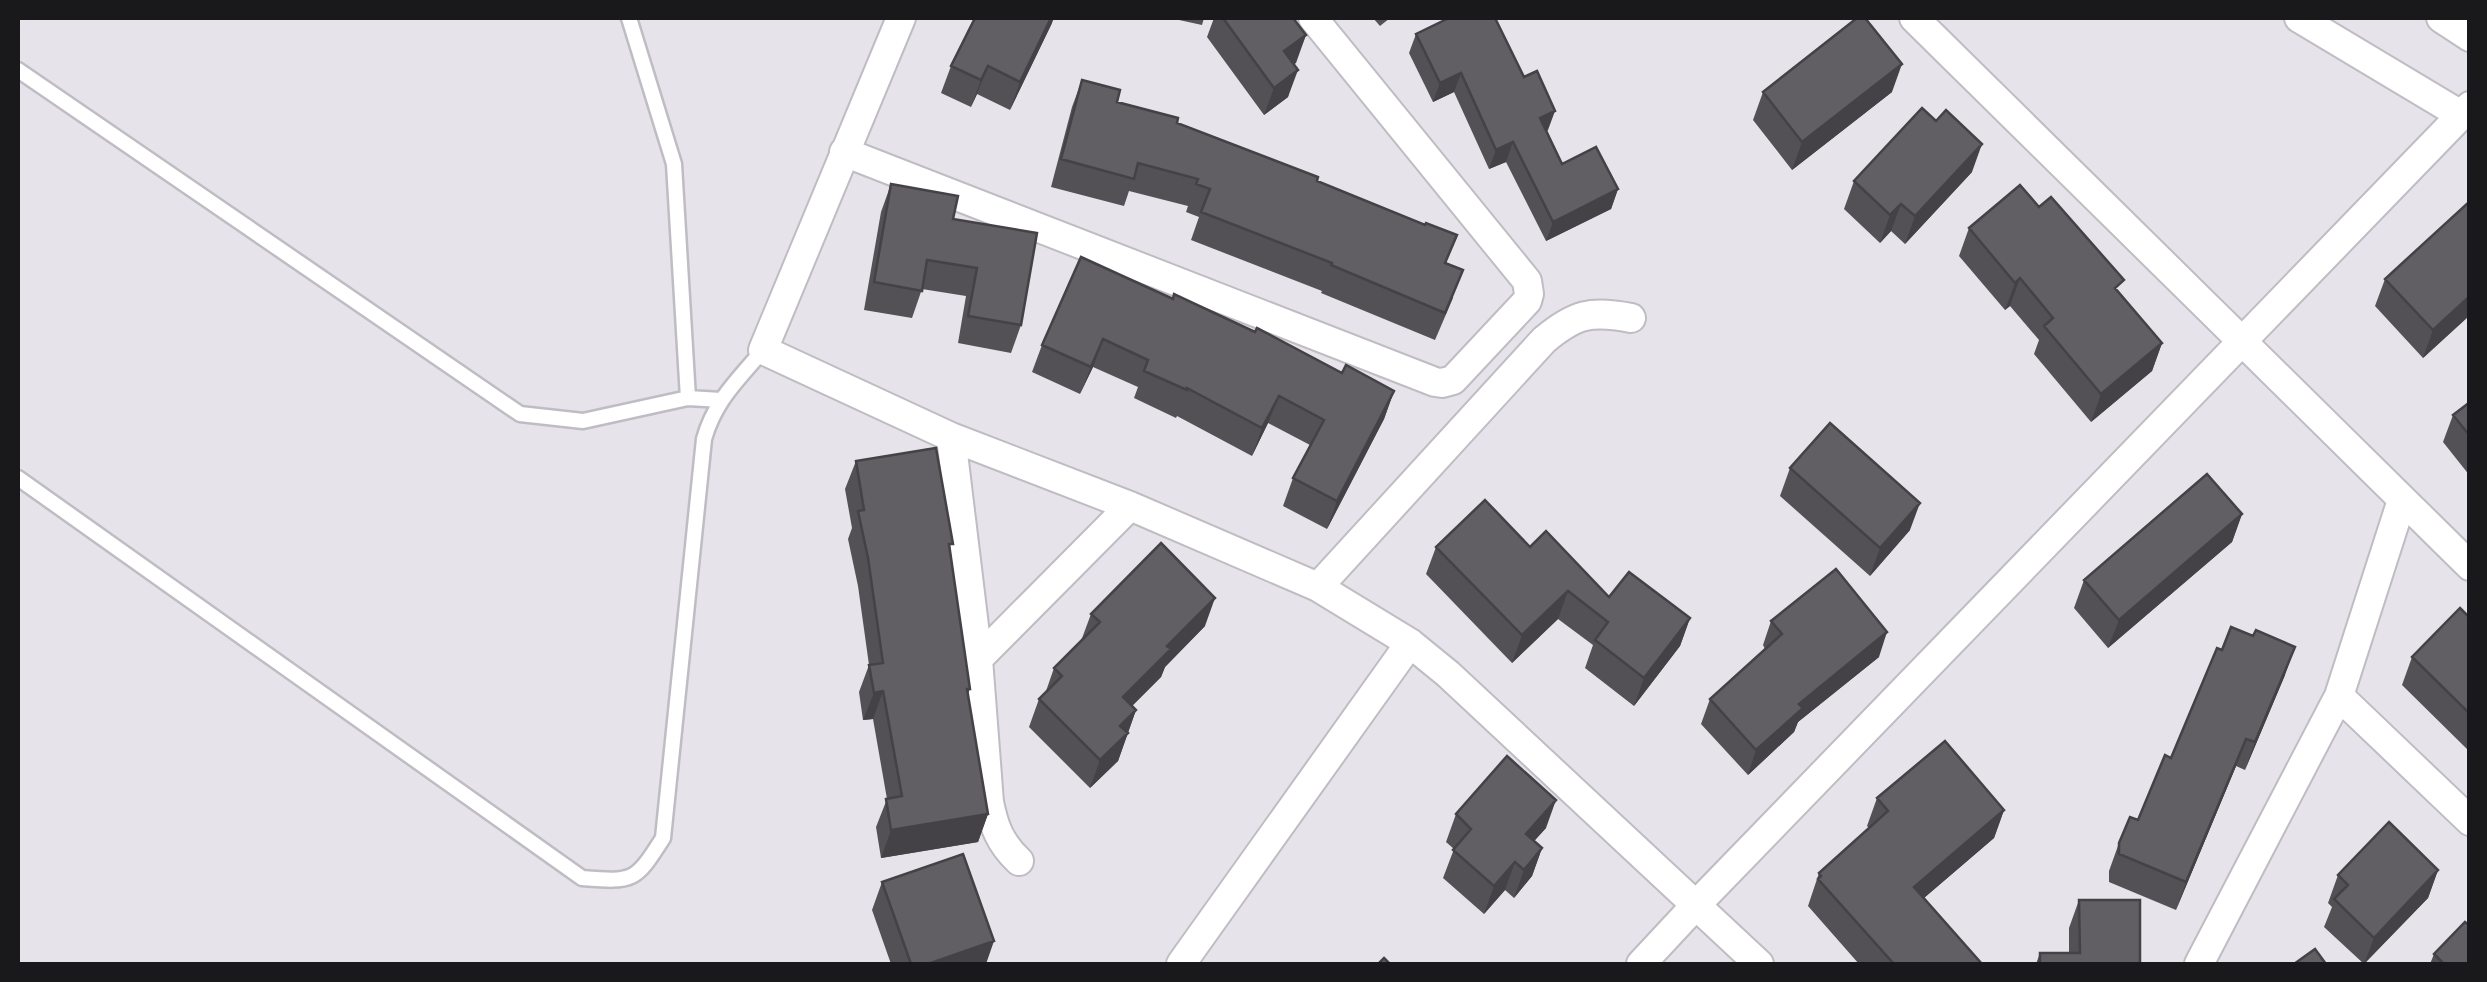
<svg xmlns="http://www.w3.org/2000/svg" width="2487" height="982" font-family="'Open Sans',sans-serif">
<style>
.lines{fill:none;stroke-linecap:round;stroke-linejoin:round}
.lane-casing{stroke:#c0bcc3;stroke-width:19}
.street-casing{stroke:#c0bcc3;stroke-width:32}
.lane{stroke:#fff;stroke-width:14}
.street{stroke:#fff;stroke-width:28}
.wall{fill:#535156}
.shaded-wall{fill:#444246}
.building{fill:#615e64;stroke:#444246;stroke-width:2.5}
</style>
<rect width="100%" height="100%" fill="#e7e3ea"/>
<g class="lines">
<!-- lane casing -->
<g class="lane-casing">
<path id="lane" d="M629,18L674,164L688,398L721,400
M18,70L520,414L583,421L688,398
M18,478L582,878C634,882 635,882 663,838L704,439C715,400 738,380 763,350"/>
</g>
<!-- street casing -->
<g class="street-casing">
<path id="street" d="M901,18L763,350L951,437L1130,506L1318,587L1410,643L1448,674L1759,964
M1914,18L2470,566
M2299,18L2461,115
M2441,18L2470,37
M844,152L1435,382L1442,383L1453,380L1527,301L1529,294L1527,281L1313,18
M951,437L978,659L989,802C994,827 1000,843 1019,861
M1318,587L1544,340C1575,314 1591,310 1631,318
M978,659L1130,506
M2339,696L2470,821
M1181,964L1410,643
M1641,964L1695,906L2470,106
M2199,964L2339,696L2402,500"/>
</g>
<!-- lane -->
<use href="#lane" class="lane"/>
<!-- street -->
<use href="#street" class="street"/>
</g>
<!-- wall -->
<path class="wall" d="M1170,18H1204L1202,25Z
M1214,18H1223L1306,35L1294,64L1288,97L1264,115L1207,37Z
M1373,18H1390L1380,26Z
M1052,23L1010,110L977,94L971,107L941,93L951,66Z
M1416,34L1548,130L1547,131L1562,164L1618,189L1611,209L1546,241L1506,162L1489,169L1454,92L1433,102L1409,53Z
M1082,80L1117,102L1177,123L1317,181L1446,263L1453,298L1435,340L1321,293L1322,291L1191,240L1199,217L1186,212L1188,206L1129,191L1124,206L1051,187L1072,107Z
M1763,92H1892L1792,170L1753,120Z
M1972,172L1905,244L1891,231L1880,243L1844,209L1854,181Z
M891,184L953,219L1021,325L1011,353L958,343L966,296L922,289L912,318L864,310L881,212Z
M2039,207L2120,293L2162,343L2152,371L2091,422L2034,354L2039,340L2010,306L2005,310L1959,256L1969,228Z
M2385,279L2470,315L2423,358L2375,306Z
M1173,299L1342,373L1394,391L1384,419L1327,529L1283,506L1293,478L1310,445L1268,423L1252,456L1177,416L1176,418L1134,398L1138,387L1093,367L1080,394L1032,372L1042,345Z
M2470,402V476L2443,442L2453,415Z
M856,461L950,551L970,689L968,694L988,814L978,842L881,858L876,827L887,799L873,719L863,720L859,692L869,665L858,586L848,539L852,528L845,489Z
M1790,468L1910,530L1870,576L1780,496Z
M2242,514L2232,542L2108,648L2074,608L2084,580Z
M1436,547H1530L1609,597L1690,618L1680,646L1634,706L1585,668L1593,645L1558,619L1512,663L1426,574Z
M1091,614L1205,626L1165,667L1161,677L1132,706L1136,710L1118,761L1090,788L1029,727L1039,699L1045,694L1054,668L1081,641Z
M2470,618V752L2402,685L2412,657Z
M1771,621L1879,657L1798,722L1794,732L1748,775L1701,724L1710,699L1765,649L1763,645Z
M2222,650L2285,675L2245,770L2236,766L2176,910L2109,882V871L2119,843L2138,820L2171,758Z
M1877,798L2004,810L1994,838L1924,898L1982,964H1859L1808,906L1819,873L1869,828L1867,826Z
M1456,814L1546,828L1534,841L1542,848L1532,876L1514,898L1505,890L1484,914L1443,878L1454,849L1446,842Z
M2438,870L2428,898L2364,964L2324,927L2332,907L2328,903L2338,875Z
M882,882L986,964H891L872,910Z
M2079,900L2140,964H2036L2040,953H2069V928Z
M2434,954L2470,964H2430Z"/>
<!-- shaded-wall -->
<path class="shaded-wall" d="M1051,18H1054L1052,23L1010,110L1020,82Z
M1306,35L1296,63L1274,78L1284,51Z
M1902,64L1892,92L1792,170L1802,142Z
M988,66L977,94L971,107L981,80Z
M1298,70L1288,97L1264,115L1274,88Z
M1461,73L1454,92L1433,102L1440,83Z
M1555,111L1548,130L1533,137L1540,118Z
M1513,142L1506,162L1489,169L1496,150Z
M1982,144L1972,172L1905,244L1915,216Z
M1618,189L1611,209L1546,241L1553,222Z
M1901,204L1891,231L1880,243L1890,215Z
M2020,278L2010,306L2005,310L2015,283Z
M2470,296V315L2423,358L2433,330Z
M1103,339L1093,367L1080,394L1091,367Z
M2162,343L2152,371L2091,422L2101,394Z
M1394,391L1384,419L1327,529L1337,501Z
M1279,396L1268,423L1252,456L1262,428Z
M1920,503L1910,530L1870,576L1880,548Z
M2242,514L2232,542L2108,648L2119,620Z
M1568,591L1558,619L1512,663L1522,635Z
M1215,598L1205,626L1165,667L1161,677L1113,725L1123,697L1167,646Z
M1690,618L1680,646L1634,706L1644,678Z
M1887,632L1879,657L1798,722L1794,732L1748,775L1756,750L1799,704Z
M2295,647L2285,675L2245,770L2255,742Z
M883,691L873,719L863,720L874,693Z
M1136,710L1118,761L1090,788L1100,760L1120,726Z
M2246,739L2236,766L2176,910L2186,882Z
M1556,800L1546,828L1516,861L1526,834Z
M2004,810L1994,838L1904,915L1914,887Z
M988,814L978,842L881,858L891,830Z
M1542,848L1532,876L1514,898L1524,870Z
M1515,862L1505,890L1484,914L1494,886Z
M2438,870L2428,898L2364,964L2374,938Z
M994,941L986,964H928Z"/>
<!-- building -->
<path class="building" d="M975,18H1051L1020,82L988,66L981,80L951,66Z
M1223,18H1293L1306,35L1284,51L1298,70L1274,88Z
M1449,18H1495L1524,77L1537,71L1555,111L1540,118L1562,164L1596,147L1618,189L1553,222L1513,142L1496,150L1461,73L1440,83L1416,34Z
M1857,18H1865L1902,64L1802,142L1763,92Z
M1082,80L1120,90L1117,102L1178,118L1177,123L1318,177L1317,181L1425,225L1426,223L1457,235L1445,263L1463,270L1445,313L1331,265L1332,263L1201,212L1210,189L1196,184L1198,179L1138,163L1134,179L1061,159Z
M1922,108L1936,121L1946,110L1982,144L1915,216L1901,204L1890,215L1854,181Z
M891,184L958,196L953,219L1037,233L1021,325L968,316L977,268L927,260L922,291L874,282Z
M2020,185L2039,207L2051,197L2124,280L2115,288L2162,343L2101,394L2044,326L2053,318L2020,278L2015,283L1969,228Z
M2470,201V296L2433,330L2385,279Z
M1081,257L1173,299L1174,294L1255,332L1257,328L1342,373L1346,365L1394,391L1337,501L1293,478L1324,420L1279,396L1262,428L1187,388V390L1144,371L1148,360L1103,339L1091,367L1042,345Z
M2470,402V436L2453,415Z
M1830,423L1920,503L1880,548L1790,468Z
M936,448L953,544H949L970,689H967L988,814L891,830L886,799L902,796L883,691L874,693L869,665L883,663L868,558L858,511L864,510L856,461Z
M2207,474L2242,514L2119,620L2084,580Z
M1485,500L1530,547L1546,531L1609,597L1629,572L1690,618L1644,678L1595,640L1608,622L1568,591L1522,635L1436,547Z
M1161,543L1215,598L1167,646L1171,649L1123,697L1136,710L1120,726L1128,733L1100,760L1039,699L1062,676L1054,668L1100,622L1091,614Z
M1836,569L1887,632L1799,704L1803,708L1756,750L1710,699L1782,634L1771,621Z
M2460,608L2470,618V714L2412,657Z
M2231,627L2253,636L2256,630L2295,647L2255,742L2246,739L2186,882L2119,854V843L2130,817L2138,820L2165,755L2171,758L2217,648L2222,650Z
M1945,741L2004,810L1914,887L1982,964H1894L1818,879L1821,876L1819,873L1888,811L1877,798Z
M1507,756L1556,800L1526,834L1542,848L1524,870L1515,862L1494,886L1453,850L1471,829L1456,814Z
M2389,822L2438,870L2374,938L2334,899L2348,885L2338,875Z
M963,854L994,941L928,964H911L882,882Z
M2079,900H2140V964H2040V953H2080Z
M2465,922L2470,926V964H2444L2434,954Z
M2315,949L2326,964H2294Z
M1384,958L1390,964H1378Z"/>
<!-- border -->
<rect width="2487" height="982" fill="none" stroke="#19181a" stroke-width="40"/>
</svg>
